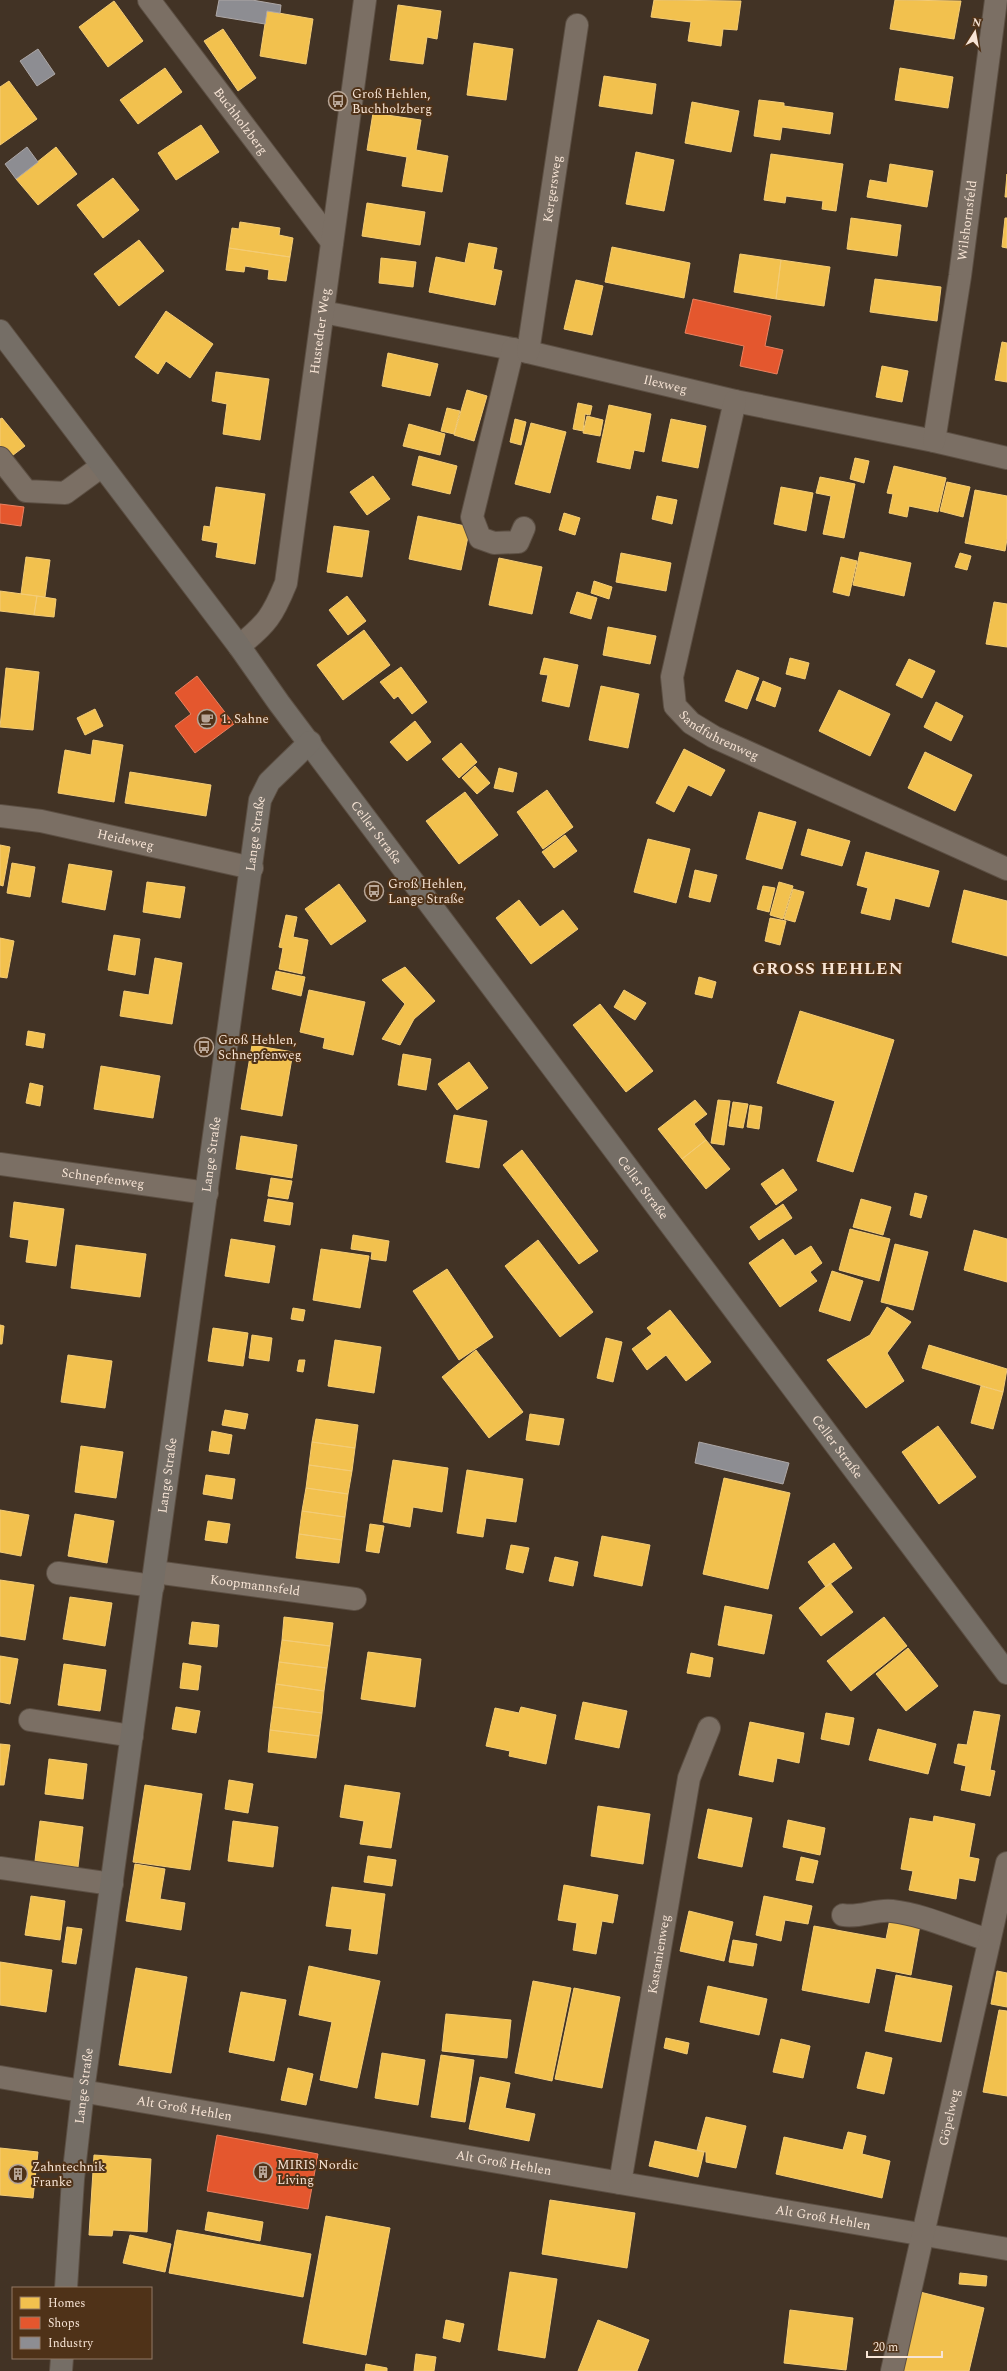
<svg xmlns="http://www.w3.org/2000/svg" width="1007" height="2371" font-family="Spectral,serif">
<style>
.homes{fill:#f2c14e;stroke:#f4cc76}
.shops{fill:#e4572e;stroke:#ea8160}
.industry{fill:#8d8d92;stroke:#ada7a6}
.lines{fill:none;stroke-linecap:round;stroke-linejoin:round}
.minor-casing{stroke:#5c4f43;stroke-width:24}
.major-casing{stroke:#5c4f43;stroke-width:24}
.minor{stroke:#7b6f64;stroke-width:22}
.major{stroke:#756e66;stroke-width:22}
.labels{text-anchor:middle;dominant-baseline:central;stroke-width:4;stroke-linejoin:round;paint-order:stroke}
.poi-label{font-size:13px;fill:#f7e4d5;stroke:#4f3218;text-anchor:start}
.street-label{font-size:13px;fill:#f7e4d5;stroke:#4f3218}
.district-label{font-size:17px;font-weight:bold;letter-spacing:1px;fill:#f7e4d5;stroke:#4f3218}
</style>
<rect width="100%" height="100%" fill="#423325"/>
<!-- homes -->
<path class="homes" d="M654,0L741,1L737,30L723,29L721,46L688,41L691,22L651,17Z
M895,0L961,1L954,39L890,29Z
M114,1L143,41L108,67L79,27Z
M398,5L441,11L437,39L427,37L423,64L390,60Z
M267,11L313,19L306,64L260,56Z
M223,29L256,78L238,91L204,41Z
M474,43L513,49L506,100L467,95Z
M165,68L182,92L138,124L120,100Z
M900,68L953,77L948,108L895,100Z
M604,76L656,84L652,114L599,106Z
M9,81L37,119L0,145V87Z
M759,100L784,103V106L833,113L830,134L782,127L780,140L754,136Z
M692,102L739,111L731,152L685,143Z
M373,113L421,120L416,150L448,156L442,192L402,186L407,157L367,150Z
M201,125L219,152L176,180L158,153Z
M56,147L77,174L38,205L16,179Z
M636,152L674,160L664,211L626,204Z
M771,154L843,164L836,211L822,209L823,201L786,196L785,203L764,200Z
M890,164L933,171L927,207L867,197L870,180L887,183Z
M1007,174V197H1005Z
M113,178L139,210L103,238L77,205Z
M367,203L425,212L420,245L362,236Z
M851,218L901,225L897,256L847,249Z
M1005,218H1007V248L1002,247Z
M240,222L280,228L279,235L293,238L290,257L229,248L232,228L239,229Z
M139,240L164,271L119,306L94,274Z
M469,243L497,248L493,269L502,271L495,305L429,292L436,257L465,263Z
M612,247L690,263L684,298L605,282Z
M229,248L290,257L286,281L268,279L269,270L245,266L244,272L226,270Z
M740,254L781,260L776,299L734,292Z
M381,258L416,262L413,287L379,283Z
M781,260L830,267L824,306L776,299Z
M875,279L941,287L937,321L870,312Z
M576,280L603,286L592,335L564,329Z
M166,311L213,344L190,378L166,361L158,374L135,357Z
M1002,342L1007,343V382L995,380Z
M388,353L438,364L430,396L382,386Z
M882,366L908,371L902,402L876,397Z
M216,372L269,379L260,440L223,434L227,404L212,401Z
M467,390L487,396L474,441L454,435Z
M578,403L592,406L590,415L585,414L583,431L573,429Z
M609,405L651,414L644,452L634,450L630,469L597,462Z
M447,408L460,411L454,434L441,431Z
M587,416L603,420L600,436L583,433Z
M2,418L25,446L0,465V419Z
M515,419L526,422L521,445L510,442Z
M671,419L706,426L698,468L662,461Z
M531,423L566,432L550,493L515,484Z
M409,424L445,434L440,455L403,446Z
M419,456L457,466L450,494L412,485Z
M855,458L869,461L864,483L850,479Z
M894,466L946,478L938,512L909,506L907,517L889,513L893,494L887,493Z
M373,476L390,499L367,515L350,492Z
M820,477L855,484L844,538L823,534L831,496L816,493Z
M947,482L970,487L963,517L940,511Z
M216,487L265,494L255,564L216,557L218,543L202,540L204,526L210,527Z
M781,487L813,493L806,531L774,524Z
M975,490L1007,496V539L1005,551L965,543Z
M657,496L677,500L672,524L652,519Z
M564,513L580,518L575,535L559,530Z
M418,516L470,527L461,570L409,559Z
M334,526L369,531L362,577L327,572Z
M860,552L911,563L904,596L853,585Z
M621,553L671,563L666,591L616,582Z
M960,553L971,556L967,570L955,567Z
M26,557L50,560L45,597L21,594Z
M841,557L857,561L849,596L833,592Z
M499,558L542,567L532,614L489,605Z
M594,581L612,587L609,599L591,593Z
M0,591L37,596L34,615L0,611Z
M577,592L597,598L591,619L570,613Z
M37,596L56,599L54,617L34,615Z
M347,596L366,621L348,635L329,610Z
M994,602L1007,604V647L986,644Z
M608,627L656,636L650,664L603,655Z
M364,630L390,665L343,700L317,665Z
M544,658L578,665L569,707L542,701L548,675L540,674Z
M790,658L809,663L805,679L786,674Z
M909,659L935,671L922,698L896,685Z
M401,667L427,702L412,714L398,696L394,699L380,682Z
M6,668L39,672L33,730L0,727Z
M737,670L759,678L747,709L725,701Z
M763,681L781,688L775,707L756,700Z
M601,686L639,694L628,748L589,740Z
M839,690L890,714L870,756L819,731Z
M936,702L963,716L951,741L924,727Z
M95,709L103,726L85,735L77,718Z
M415,721L431,742L407,761L390,742Z
M93,740L123,745L114,802L58,793L65,750L91,755Z
M461,743L477,762L459,778L442,759Z
M684,749L725,770L711,796L688,785L674,812L656,803Z
M925,752L972,775L955,811L908,788Z
M475,766L490,783L477,794L462,778Z
M499,768L517,773L513,792L494,788Z
M130,772L211,785L206,816L125,803Z
M547,790L573,827L543,849L517,812Z
M465,792L498,835L459,864L426,821Z
M759,812L796,822L782,869L746,859Z
M808,829L850,841L842,866L801,855Z
M565,835L577,851L554,868L542,852Z
M648,839L690,849L676,903L634,892Z
M0,845L10,847L3,886L0,885Z
M866,852L939,871L929,907L895,898L890,920L861,913L868,888L857,885Z
M12,863L35,867L30,897L7,893Z
M69,864L112,871L105,910L62,902Z
M695,870L717,875L710,902L689,897Z
M147,882L185,887L180,918L143,912Z
M779,882L793,886L783,919L770,915Z
M339,884L366,921L331,945L305,909Z
M763,886L775,888L769,912L757,909Z
M793,889L804,892L795,922L784,919Z
M964,890L1007,901V956L952,942Z
M519,900L540,927L563,910L578,929L531,964L496,918Z
M286,915L297,917L293,937L308,940L302,974L279,969L283,948L279,947Z
M770,918L786,921L780,945L765,941Z
M114,935L140,939L135,975L108,970Z
M0,938L14,941L7,978L0,977Z
M155,958L182,963L172,1024L120,1016L124,991L149,995Z
M405,967L435,1001L414,1019L400,1045L382,1039L405,1004L382,980Z
M276,971L305,977L301,996L272,989Z
M699,977L716,982L712,998L695,994Z
M309,990L365,1002L353,1055L323,1048L325,1038L300,1032Z
M624,990L646,1003L635,1020L614,1007Z
M600,1004L653,1071L626,1092L573,1025Z
M800,1011L894,1040L853,1172L817,1161L835,1101L777,1083Z
M28,1031L45,1034L43,1048L26,1045Z
M252,1045L293,1052L282,1116L241,1109Z
M403,1054L431,1059L426,1090L398,1085Z
M469,1062L488,1088L457,1110L438,1084Z
M101,1066L160,1076L153,1118L94,1109Z
M30,1083L43,1086L40,1106L26,1103Z
M695,1100L707,1114L694,1124L706,1140L682,1159L658,1129Z
M718,1100L730,1101L724,1145L711,1143Z
M733,1102L748,1104L743,1128L729,1126Z
M750,1105L762,1107L759,1129L747,1127Z
M454,1115L487,1121L479,1168L446,1162Z
M241,1136L297,1145L292,1178L236,1169Z
M706,1140L730,1169L706,1189L682,1159Z
M522,1150L598,1251L579,1264L503,1165Z
M783,1169L797,1190L776,1205L761,1184Z
M271,1178L292,1181L288,1199L268,1196Z
M915,1193L927,1196L921,1218L910,1215Z
M268,1199L293,1203L290,1225L264,1221Z
M861,1199L891,1207L883,1235L853,1227Z
M14,1202L64,1209L56,1266L26,1262L29,1240L10,1237Z
M783,1204L792,1218L759,1240L750,1227Z
M850,1229L890,1239L879,1281L839,1270Z
M974,1230L1007,1239V1282L964,1270Z
M353,1235L389,1241L386,1261L371,1259L372,1252L351,1249Z
M231,1239L275,1246L269,1283L225,1276Z
M783,1239L795,1256L811,1246L822,1263L810,1272L817,1281L780,1307L749,1263Z
M538,1240L593,1312L560,1337L505,1266Z
M895,1244L928,1252L913,1310L881,1302Z
M76,1245L146,1254L140,1297L71,1288Z
M321,1249L369,1256L360,1308L313,1300Z
M447,1269L493,1337L459,1360L413,1291Z
M832,1271L863,1281L850,1321L819,1311Z
M887,1307L911,1322L887,1353L904,1381L866,1408L827,1360L870,1335Z
M293,1308L305,1310L303,1321L291,1319Z
M670,1310L711,1362L686,1381L666,1355L647,1370L632,1349L652,1334L647,1328Z
M0,1325L4,1326L2,1344H0Z
M213,1328L248,1333L243,1366L208,1361Z
M252,1335L272,1338L269,1361L249,1358Z
M606,1338L622,1342L613,1382L597,1378Z
M335,1340L381,1347L374,1393L328,1386Z
M929,1345L1007,1369L1003,1392L922,1368Z
M476,1350L523,1412L489,1438L442,1377Z
M68,1355L112,1361L105,1408L61,1402Z
M299,1360H305L303,1372L297,1371Z
M981,1386L1003,1392L993,1429L971,1423Z
M225,1410L248,1414L245,1429L222,1425Z
M530,1414L564,1419L559,1445L526,1440Z
M316,1419L358,1425L355,1448L312,1442Z
M938,1426L976,1477L939,1504L902,1452Z
M212,1431L232,1435L229,1454L209,1451Z
M312,1442L355,1448L352,1471L309,1465Z
M81,1446L123,1452L116,1498L75,1492Z
M393,1460L448,1468L442,1512L413,1507L410,1527L383,1522Z
M309,1465L352,1471L348,1494L306,1488Z
M467,1470L523,1479L516,1522L486,1518L483,1537L457,1533Z
M206,1475L235,1479L232,1499L203,1494Z
M724,1478L790,1493L768,1589L703,1574Z
M306,1488L348,1494L345,1517L302,1511Z
M0,1510L29,1515L21,1556L0,1552Z
M302,1511L345,1517L342,1540L299,1534Z
M75,1514L114,1521L107,1563L68,1556Z
M208,1521L230,1524L227,1543L205,1540Z
M370,1524L384,1526L379,1553L366,1551Z
M299,1534L342,1540L339,1563L296,1558Z
M602,1536L650,1545L642,1586L594,1576Z
M834,1543L852,1568L826,1587L808,1562Z
M511,1545L529,1548L523,1573L506,1569Z
M555,1557L578,1562L573,1586L549,1581Z
M0,1580L34,1585L25,1640L0,1636Z
M830,1583L853,1612L821,1636L799,1608Z
M70,1597L112,1603L105,1646L63,1639Z
M725,1606L772,1615L764,1654L718,1645Z
M284,1617L333,1623L330,1646L282,1640Z
M884,1617L907,1646L851,1691L827,1661Z
M192,1622L219,1625L217,1647L189,1644Z
M282,1640L330,1646L327,1668L279,1662Z
M908,1648L938,1686L906,1711L876,1674Z
M368,1652L421,1659L415,1707L361,1699Z
M691,1653L713,1658L710,1677L687,1673Z
M0,1656L18,1659L10,1704L0,1702Z
M279,1662L327,1668L324,1691L276,1684Z
M183,1663L201,1666L198,1690L180,1688Z
M64,1664L106,1670L100,1711L58,1705Z
M276,1684L324,1691L322,1713L273,1707Z
M583,1702L627,1711L619,1748L575,1739Z
M176,1707L200,1711L196,1733L172,1729Z
M273,1707L322,1713L319,1736L270,1730Z
M521,1707L556,1715L546,1764L509,1756L510,1751L486,1746L495,1708L519,1713Z
M974,1711L1000,1715L990,1770L995,1771L990,1796L961,1790L966,1766L954,1763L958,1744L967,1745Z
M826,1713L854,1718L849,1745L821,1739Z
M750,1722L804,1733L799,1763L777,1758L773,1782L739,1775Z
M878,1729L936,1744L928,1774L869,1760Z
M270,1730L319,1736L316,1758L268,1752Z
M0,1744L10,1745L4,1785H0Z
M49,1759L87,1764L83,1799L45,1794Z
M229,1780L253,1784L248,1813L225,1809Z
M145,1785L202,1794L190,1870L133,1862Z
M345,1785L400,1793L391,1848L360,1844L364,1821L340,1817Z
M598,1806L650,1814L643,1864L591,1856Z
M708,1809L752,1818L742,1867L698,1858Z
M934,1816L975,1824L969,1857L979,1859L975,1881L959,1878L956,1899L909,1890L913,1871L901,1869L910,1818L933,1822Z
M788,1820L825,1828L820,1855L783,1847Z
M40,1821L83,1827L78,1867L35,1861Z
M233,1821L278,1827L273,1867L228,1861Z
M368,1856L396,1860L392,1886L364,1882Z
M801,1857L818,1861L813,1883L796,1880Z
M135,1864L165,1869L160,1899L185,1903L181,1930L126,1921Z
M564,1885L618,1895L613,1923L602,1921L596,1954L573,1950L577,1923L558,1920Z
M332,1887L385,1894L377,1954L349,1950L352,1929L326,1926Z
M31,1896L65,1901L60,1940L25,1935Z
M764,1896L812,1906L808,1924L785,1920L781,1941L756,1935Z
M689,1911L733,1922L724,1961L680,1951Z
M890,1919L920,1925L911,1975L876,1968L869,2003L802,1990L814,1926L886,1939Z
M67,1927L82,1929L76,1964L62,1962Z
M733,1940L757,1944L753,1966L729,1962Z
M0,1962L52,1970L46,2012L0,2005Z
M309,1966L380,1981L357,2088L320,2080L332,2022L299,2015Z
M136,1968L187,1977L171,2073L119,2065Z
M997,1971L1007,1973V2007L991,2004Z
M896,1975L952,1986L941,2042L885,2031Z
M533,1981L571,1988L552,2081L515,2073Z
M708,1986L767,1999L759,2035L700,2022Z
M574,1988L620,1997L602,2088L555,2079Z
M241,1992L286,2000L274,2061L229,2052Z
M999,2010L1007,2011V2096L983,2092Z
M446,2014L511,2020L507,2058L442,2051Z
M666,2038L689,2043L687,2054L664,2048Z
M781,2039L810,2046L803,2078L773,2072Z
M866,2052L892,2058L884,2094L857,2088Z
M382,2053L425,2060L418,2105L375,2098Z
M441,2055L474,2060L465,2122L431,2117Z
M288,2068L313,2074L306,2105L281,2100Z
M480,2077L510,2083L505,2108L535,2114L529,2141L469,2129Z
M706,2117L746,2126L736,2168L706,2162V2152L697,2150Z
M848,2132L866,2136L862,2154L890,2161L882,2198L776,2174L784,2137L843,2150Z
M655,2141L704,2152L698,2177L649,2166Z
M0,2148L38,2152L33,2198L0,2195Z
M94,2155L151,2159L147,2232L113,2230L112,2236L89,2235Z
M550,2200L635,2213L627,2268L542,2254Z
M208,2212L263,2222L260,2241L205,2230Z
M326,2216L390,2228L366,2355L303,2343Z
M177,2230L311,2254L303,2297L169,2273Z
M130,2235L171,2244L165,2272L123,2263Z
M510,2272L557,2279L545,2358L498,2350Z
M960,2273L987,2276L986,2286L959,2284Z
M920,2292L984,2308L969,2371H901Z
M790,2310L853,2318L846,2370L784,2363Z
M446,2320L464,2324L460,2342L443,2338Z
M598,2320L649,2340L637,2371H578Z
M416,2354L436,2357L434,2371H414Z
M366,2364L387,2368V2371H365Z"/>
<!-- shops -->
<path class="shops" d="M693,299L771,316L765,346L783,350L777,374L740,366L744,346L685,333Z
M0,504L24,507L21,526L0,523Z
M197,676L234,724L195,753L175,726L191,714L175,693Z
M217,2135L318,2154L308,2209L207,2191Z"/>
<!-- industry -->
<path class="industry" d="M219,0H252L281,5L280,13L267,11L265,24L216,16Z
M38,49L55,74L37,86L20,61Z
M27,147L38,162L16,179L5,164Z
M699,1442L789,1463L783,1484L695,1463Z"/>
<g class="lines">
<!-- minor casing -->
<g class="minor-casing">
<g id="minor">
<path id="s1" d="M149,0L332,242"/>
<path id="s2" d="M323,312L528,352L735,401L934,441L1007,458"/>
<path d="M513,349L472,517L480,538L494,543L518,542L524,528"/>
<path id="s3" d="M528,352L577,25"/>
<path id="s4" d="M735,401L672,677L675,706L691,723L714,737L1007,869"/>
<path id="s5" d="M934,441L960,276L996,0"/>
<path d="M0,458L26,491L65,493L102,466"/>
<path id="s6" d="M239,646C267,624 273,615 286,583L365,0"/>
<path id="s7" d="M0,816L41,821L252,868"/>
<path id="s8" d="M0,1164L207,1193"/>
<path id="s9" d="M155,1572L355,1599"/>
<path d="M58,1573L153,1586"/>
<path d="M30,1720L132,1736"/>
<path d="M0,1868L112,1884"/>
<path d="M843,1915C860,1918 875,1909 892,1911C926,1915 957,1931 989,1940"/>
<path id="s10" d="M0,2077L1007,2249"/>
<path id="s11" d="M620,2183L689,1778L709,1728"/>
<path id="s12" d="M892,2371L1007,1863"/>
</g>
</g>
<!-- major casing -->
<g class="major-casing">
<g id="major">
<path id="s13" d="M0,331L239,646L279,703L1007,1673"/>
<path id="s14" d="M66,2288L73,2179L83,2091L260,800L269,782L310,742"/>
<path d="M61,2371L62,2358"/>
</g>
</g>
<!-- minor -->
<use href="#minor" class="minor"/>
<!-- major -->
<use href="#major" class="major"/>
</g>
<!-- icons -->
<defs>
<g id="bus-ring" transform="scale(1)"><circle r="9.5" fill="#4f3218" stroke="#b8a697" stroke-width="1.5"/><path d="M-5-6H5V4H4V6H2V4H-2V6H-4V4H-5ZM-3.5-4V0h7V-4ZM-3.5 1.2v1.5H-2V1.2ZM2 1.2v1.5H3.5V1.2Z" fill="#b8a697"/></g>
<g id="cafe-ring" transform="scale(1)"><circle r="9.5" fill="#4f3218" stroke="#b8a697" stroke-width="1.5"/><path d="M-5.5-4.5H6V0H3Q3 3.5 0 3.5H-2.5Q-5.5 3.5-5.5 0ZM3-3.2v2h1.7v-2ZM-6 4.5H4V6H-6Z" fill="#b8a697"/></g>
<g id="building-ring" transform="scale(1)"><circle r="9.5" fill="#4f3218" stroke="#b8a697" stroke-width="1.5"/><path d="M-4-6H4V6H1V3H-1V6H-4ZM-2.5-4.3h1.7v1.8h-1.7ZM.8-4.3h1.7v1.8H.8ZM-2.5-1h1.7V.8h-1.7ZM.8-1h1.7V.8H.8Z" fill="#b8a697"/></g>
</defs>
<g fill-rule="evenodd">
<use href="#bus-ring" x="338" y="101"/>
<use href="#cafe-ring" x="207" y="719"/>
<use href="#bus-ring" x="374" y="891"/>
<use href="#bus-ring" x="204" y="1047"/>
<use href="#building-ring" x="263" y="2172"/>
<use href="#building-ring" x="18" y="2174"/>
</g>
<g class="labels">
<!-- poi labels -->
<g class="poi-label">
<text x="352" y="94">Groß Hehlen,<tspan x="352" dy="15">Buchholzberg</tspan></text>
<text x="221" y="719">1. Sahne</text>
<text x="388" y="884">Groß Hehlen,<tspan x="388" dy="15">Lange Straße</tspan></text>
<text x="218" y="1040">Groß Hehlen,<tspan x="218" dy="15">Schnepfenweg</tspan></text>
<text x="277" y="2165">MIRIS Nordic<tspan x="277" dy="15">Living</tspan></text>
<text x="32" y="2167">Zahntechnik<tspan x="32" dy="15">Franke</tspan></text>
</g>
<!-- street labels -->
<g class="street-label">
<text stroke="none"><textPath href="#s1" startOffset="152">Buchholzberg</textPath></text>
<text stroke="none"><textPath href="#s3" startOffset="165">Kergersweg</textPath></text>
<text stroke="none"><textPath href="#s5" startOffset="223">Wilshornsfeld</textPath></text>
<text stroke="none"><textPath href="#s6" startOffset="334">Hustedter Weg</textPath></text>
<text stroke="none"><textPath href="#s2" startOffset="350">Ilexweg</textPath></text>
<text stroke="none"><textPath href="#s4" startOffset="366">Sandfuhrenweg</textPath></text>
<text stroke="none"><textPath href="#s13" startOffset="627">Celler Straße</textPath></text>
<text stroke="none"><textPath href="#s14" startOffset="1467">Lange Straße</textPath></text>
<text stroke="none"><textPath href="#s7" startOffset="128">Heideweg</textPath></text>
<text stroke="none"><textPath href="#s14" startOffset="1143">Lange Straße</textPath></text>
<text stroke="none"><textPath href="#s8" startOffset="104">Schnepfenweg</textPath></text>
<text stroke="none"><textPath href="#s13" startOffset="1071">Celler Straße</textPath></text>
<text stroke="none"><textPath href="#s13" startOffset="1395">Celler Straße</textPath></text>
<text stroke="none"><textPath href="#s14" startOffset="819">Lange Straße</textPath></text>
<text stroke="none"><textPath href="#s9" startOffset="101">Koopmannsfeld</textPath></text>
<text stroke="none"><textPath href="#s11" startOffset="232">Kastanienweg</textPath></text>
<text stroke="none"><textPath href="#s14" startOffset="203">Lange Straße</textPath></text>
<text stroke="none"><textPath href="#s10" startOffset="187">Alt Groß Hehlen</textPath></text>
<text stroke="none"><textPath href="#s12" startOffset="260">Göpelweg</textPath></text>
<text stroke="none"><textPath href="#s10" startOffset="511">Alt Groß Hehlen</textPath></text>
<text stroke="none"><textPath href="#s10" startOffset="835">Alt Groß Hehlen</textPath></text>
</g>
<!-- district labels -->
<g class="district-label">
<text x="828" y="969">GROSS HEHLEN</text>
</g>
</g>
<!-- legend -->
<rect x="12" y="2287" width="140" height="72" fill="#4f3218" stroke="#927964"/>
<rect x="20" y="2297" width="20" height="12" fill="#f2c14e" stroke="#927964"/>
<text x="48" y="2307" font-size="12" fill="#f7e4d5">Homes</text>
<rect x="20" y="2317" width="20" height="12" fill="#e4572e" stroke="#927964"/>
<text x="48" y="2327" font-size="12" fill="#f7e4d5">Shops</text>
<rect x="20" y="2337" width="20" height="12" fill="#8d8d92" stroke="#927964"/>
<text x="48" y="2347" font-size="12" fill="#f7e4d5">Industry</text>
<!-- north arrow -->
<g transform="translate(975 32) rotate(11)" stroke="#4f3218" stroke-width="3" paint-order="stroke">
<path d="M0-3L7 15L0 10L-7 15Z" fill="#f7e4d5"/>
<text y="-6" font-size="11" font-weight="bold" text-anchor="middle" fill="#f7e4d5">N</text>
</g>
<!-- scale -->
<path d="M867 2351v6h75v-6" fill="none" stroke="#f7e4d5" stroke-width="2"/>
<text x="873" y="2351" font-size="12" fill="#f7e4d5" stroke="#4f3218" stroke-width="3" paint-order="stroke">20 m</text>
</svg>
